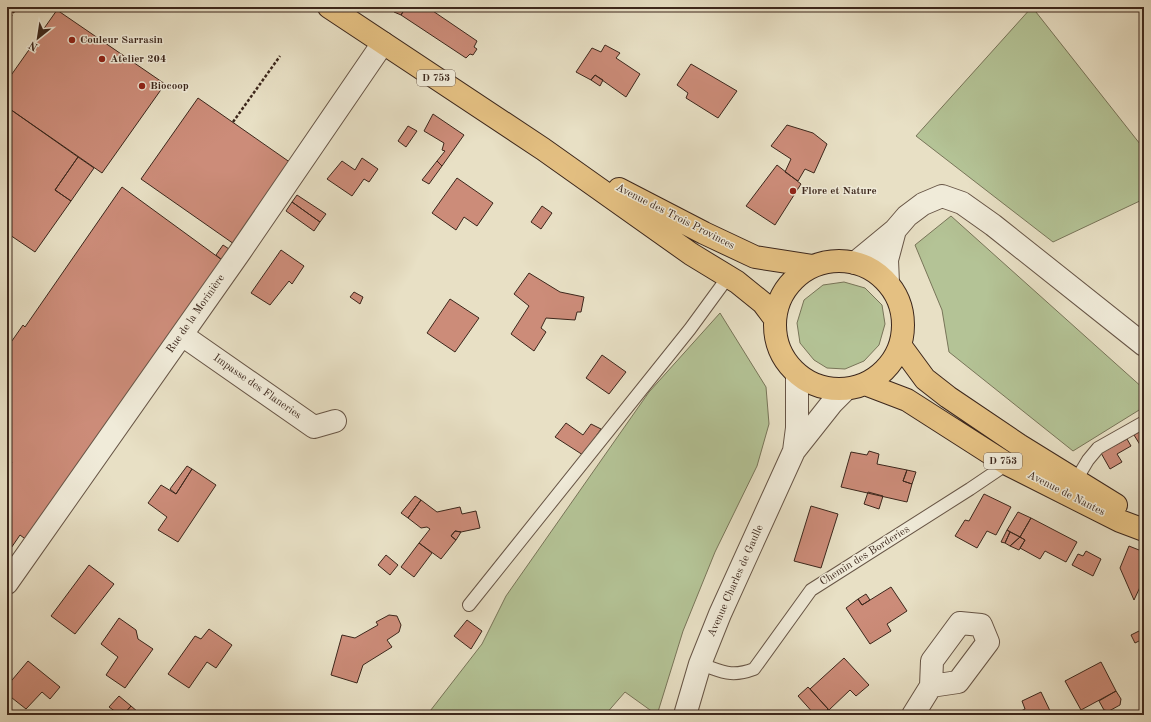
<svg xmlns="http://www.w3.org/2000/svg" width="1151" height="722" font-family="'Old Standard TT',serif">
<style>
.green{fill:#b4c396;stroke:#787559}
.building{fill:#cc8c79;stroke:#3c271c}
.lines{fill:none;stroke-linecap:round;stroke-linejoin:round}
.service-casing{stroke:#675546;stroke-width:14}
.minor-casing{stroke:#675546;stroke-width:24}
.tertiary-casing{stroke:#675546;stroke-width:24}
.primary-casing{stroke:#3c271c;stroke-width:24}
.path{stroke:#3c271c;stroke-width:2.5;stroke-dasharray:3 2;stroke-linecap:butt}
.service{stroke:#f0ebd9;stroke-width:12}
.minor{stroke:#f0ebd9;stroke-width:22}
.tertiary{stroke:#f0ebd9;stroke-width:22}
.primary{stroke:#e4c082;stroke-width:22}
.poi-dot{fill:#8f2418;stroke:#f0ebd9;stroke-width:1.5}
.labels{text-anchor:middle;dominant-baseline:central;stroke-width:3;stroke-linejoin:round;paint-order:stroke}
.shield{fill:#f0ebd9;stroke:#726255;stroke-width:1}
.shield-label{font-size:10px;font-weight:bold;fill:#3c271c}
.poi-label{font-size:11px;font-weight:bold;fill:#3c271c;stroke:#f0ebd9;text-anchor:start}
.street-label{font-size:11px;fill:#3c271c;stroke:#f0ebd9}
</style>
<rect width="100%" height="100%" fill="#e8e0c5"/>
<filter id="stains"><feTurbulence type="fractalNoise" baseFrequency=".005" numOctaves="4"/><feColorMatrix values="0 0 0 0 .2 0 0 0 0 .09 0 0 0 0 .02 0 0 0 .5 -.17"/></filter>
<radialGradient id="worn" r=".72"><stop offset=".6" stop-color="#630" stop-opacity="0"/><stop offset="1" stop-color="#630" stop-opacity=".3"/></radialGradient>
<!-- green -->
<path class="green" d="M1032,7L1144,149V199L1053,242L916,136Z
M951,216L1144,389V407L1073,451L949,352L942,310L915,245Z
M844,282L865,288L882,305L885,324L879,345L864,361L845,369L827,368L814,360L800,343L797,323L804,300L823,285Z
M720,313L766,387L769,424L757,466L715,552L683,631L657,715L625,692L605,715H427L482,644L506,596L649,392Z"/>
<!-- building -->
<path class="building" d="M397,7H406L401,15L394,12Z
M406,7H427L477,41L474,47L477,49L473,55L470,54L466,58L401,15Z
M57,10L165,84L102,173L7,107V81Z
M605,45L620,53L616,58L640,74L626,97L595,75L591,80L576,72L592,48L601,52Z
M691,64L737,91L718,118L686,98L688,93L677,85Z
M595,75L603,80L600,86L591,80Z
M198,98L291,163L234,244L141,179Z
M7,107L78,157L55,190L71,201L35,252L7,233Z
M433,114L464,135L442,166L437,161L445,151L442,150L444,143L424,131Z
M787,125L813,133L827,144L814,173L805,169L798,181L785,172L791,159L771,146Z
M408,126L417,131L406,147L398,141Z
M78,157L94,168L71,201L55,190Z
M362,158L378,169L369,182L364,179L352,196L327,179L342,161L355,170Z
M437,161L442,166L429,184L422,180Z
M777,165L801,184L775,225L746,206Z
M457,178L493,203L477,226L464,217L456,230L432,213Z
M122,187L222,260L28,541L20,535L7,554V469L12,462L7,458V348L23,325L25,327Z
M297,195L326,214L320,222L292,202Z
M292,202L320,222L314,231L286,211Z
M542,206L552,213L541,229L531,222Z
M223,245L229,249L222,260L216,255Z
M281,250L304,266L292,284L289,281L270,305L251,293Z
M529,273L560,292L584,297L581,312H577L575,320L546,318L541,328L546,332L534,351L511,334L529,306L514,294Z
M354,292L363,297L360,304L350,297Z
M450,299L479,318L455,352L427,333Z
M602,355L626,372L609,394L586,378Z
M566,423L583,435L591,424L601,429L583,455L555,437Z
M1144,429V447L1142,448L1134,435Z
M1127,439L1131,446L1117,454L1122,462L1110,469L1101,453Z
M869,451L879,454L877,464L907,470L903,481L912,484L907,502L841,487L851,452L867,455Z
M187,466L192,469L176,494L170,489Z
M192,469L216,485L178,542L158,530L167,517L148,503L161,485L176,494Z
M907,470L916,472L912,484L903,481Z
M868,492L883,496L879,509L864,504Z
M984,494L1011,507L996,535L987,531L977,548L955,536L965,520L969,521Z
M415,496L421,500L408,518L401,513Z
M421,500L437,512L460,507L462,514L476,511L480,528L461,532L455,531L451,536L456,540L441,559L419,543L430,529L427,527L421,528L408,518Z
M811,506L838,514L821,568L794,561Z
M1018,512L1031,518L1020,537L1007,530Z
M1031,518L1077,542L1066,562L1045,551L1040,559L1020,548L1025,540L1020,537Z
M1007,530L1010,532L1005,543L1001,542Z
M455,531L461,532L456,540L451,536Z
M1010,532L1020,537L1010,546L1005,543Z
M1020,537L1025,540L1019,550L1010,546Z
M419,543L432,553L414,577L401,567Z
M1129,546L1144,552V587L1141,585L1134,600L1120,568Z
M1086,551L1101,559L1093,576L1072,565L1078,554L1083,556Z
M386,555L398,565L390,575L378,565Z
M89,565L114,584L75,634L51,616Z
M891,587L907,611L887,624L891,631L870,644L846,608L858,599L862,605Z
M866,594L870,600L862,605L858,599Z
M389,615L397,616L401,625L399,632L387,640L392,647L363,665L357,683L331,675L342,635L355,638L378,625L376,622Z
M119,618L136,630L138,639L153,649L125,688L106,675L118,657L101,644Z
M467,620L482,631L471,649L454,636Z
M209,629L232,645L216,668L207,662L189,688L168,674L195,636L201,639Z
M1139,631L1143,639L1135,643L1131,635Z
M844,658L869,685L856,696L850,690L829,710L810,689Z
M28,661L60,687L50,699L42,692L26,709L7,694V686Z
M1101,662L1116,691L1081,710L1065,681Z
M808,687L828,709L822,715H815L798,696Z
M1116,691L1121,699L1120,705L1109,711L1104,710L1099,701Z
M1041,692L1052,715H1013L1025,709L1022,701Z
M119,696L131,706L123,715H120L109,707Z
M131,706L138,712L136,715H123Z"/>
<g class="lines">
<!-- service casing -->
<g class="service-casing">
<path id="service" d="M1076,480L1088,460L1098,448L1144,422
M469,605L690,329L728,277
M700,664C722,671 730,678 754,669L811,590L970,489L1007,464"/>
</g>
<!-- minor casing -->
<g class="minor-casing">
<path id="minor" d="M855,263L895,230L907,216L923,204L942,196L962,203L993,225L1144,345
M888,283L887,260L895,230
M182,335L314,427L335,421
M7,583L240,252L383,43
M913,715L931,686L932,661L960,623L981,625L988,642L958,682L931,686"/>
</g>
<!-- tertiary casing -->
<g class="tertiary-casing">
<path id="tertiary" d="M794,451L797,428V374
M685,715L700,664L720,614L794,451L832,403L846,389"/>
</g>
<!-- primary casing -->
<g class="primary-casing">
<path id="primary" d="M329,7L543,149L691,254L737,282L763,303L775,319
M619,189L704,233L755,257L813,266
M775 325a64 64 0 1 1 128 0a64 64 0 1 1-128 0Z
M900,345L925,379L948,397L1019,445L1116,505
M865,384L907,400L1007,464L1120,521L1144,530"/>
</g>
<!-- path -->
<path class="path" d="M7,21L17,7
M233,122L280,56"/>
<!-- service -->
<use href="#service" class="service"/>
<!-- minor -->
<use href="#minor" class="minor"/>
<!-- tertiary -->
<use href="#tertiary" class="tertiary"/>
<!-- primary -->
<use href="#primary" class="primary"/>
</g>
<!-- markers -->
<g class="poi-dot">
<circle cx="72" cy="40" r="4"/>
<circle cx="102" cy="59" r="4"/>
<circle cx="142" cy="86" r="4"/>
<circle cx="793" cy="191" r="4"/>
</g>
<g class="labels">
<!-- shield labels -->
<g class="shield">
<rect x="417" y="70" width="38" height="16" rx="3"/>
<rect x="984" y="453" width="38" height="16" rx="3"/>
</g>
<g class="shield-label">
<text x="436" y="78">D 753</text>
<text x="1003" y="461">D 753</text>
</g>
<!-- poi labels -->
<g class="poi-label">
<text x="80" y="40">Couleur Sarrasin</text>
<text x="110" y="59">Atelier 204</text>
<text x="150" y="86">Biocoop</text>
<text x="801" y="191">Flore et Nature</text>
</g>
<!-- street labels -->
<g class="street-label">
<text transform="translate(675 217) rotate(27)">Avenue des Trois Provinces</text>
<text transform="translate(196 314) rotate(-55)">Rue de la Morinière</text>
<text transform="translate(257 387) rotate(35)">Impasse des Flaneries</text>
<text transform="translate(1066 494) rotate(27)">Avenue de Nantes</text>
<text transform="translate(865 556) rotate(-32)">Chemin des Borderies</text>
<text transform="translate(736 581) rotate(-66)">Avenue Charles de Gaulle</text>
</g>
</g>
<!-- margin -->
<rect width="1151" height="722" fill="none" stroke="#e8e0c5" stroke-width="24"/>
<rect x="8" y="8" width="1135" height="706" fill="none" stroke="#3c271c" stroke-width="2"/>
<rect x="12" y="12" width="1127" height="698" fill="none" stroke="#3c271c"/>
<!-- north arrow -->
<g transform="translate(38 38) rotate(210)" stroke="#f0ebd9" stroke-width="3" paint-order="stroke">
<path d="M0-3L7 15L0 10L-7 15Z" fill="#3c271c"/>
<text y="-6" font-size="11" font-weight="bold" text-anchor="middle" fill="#3c271c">N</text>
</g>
<rect width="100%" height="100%" filter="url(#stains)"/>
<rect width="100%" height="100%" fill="url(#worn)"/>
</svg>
